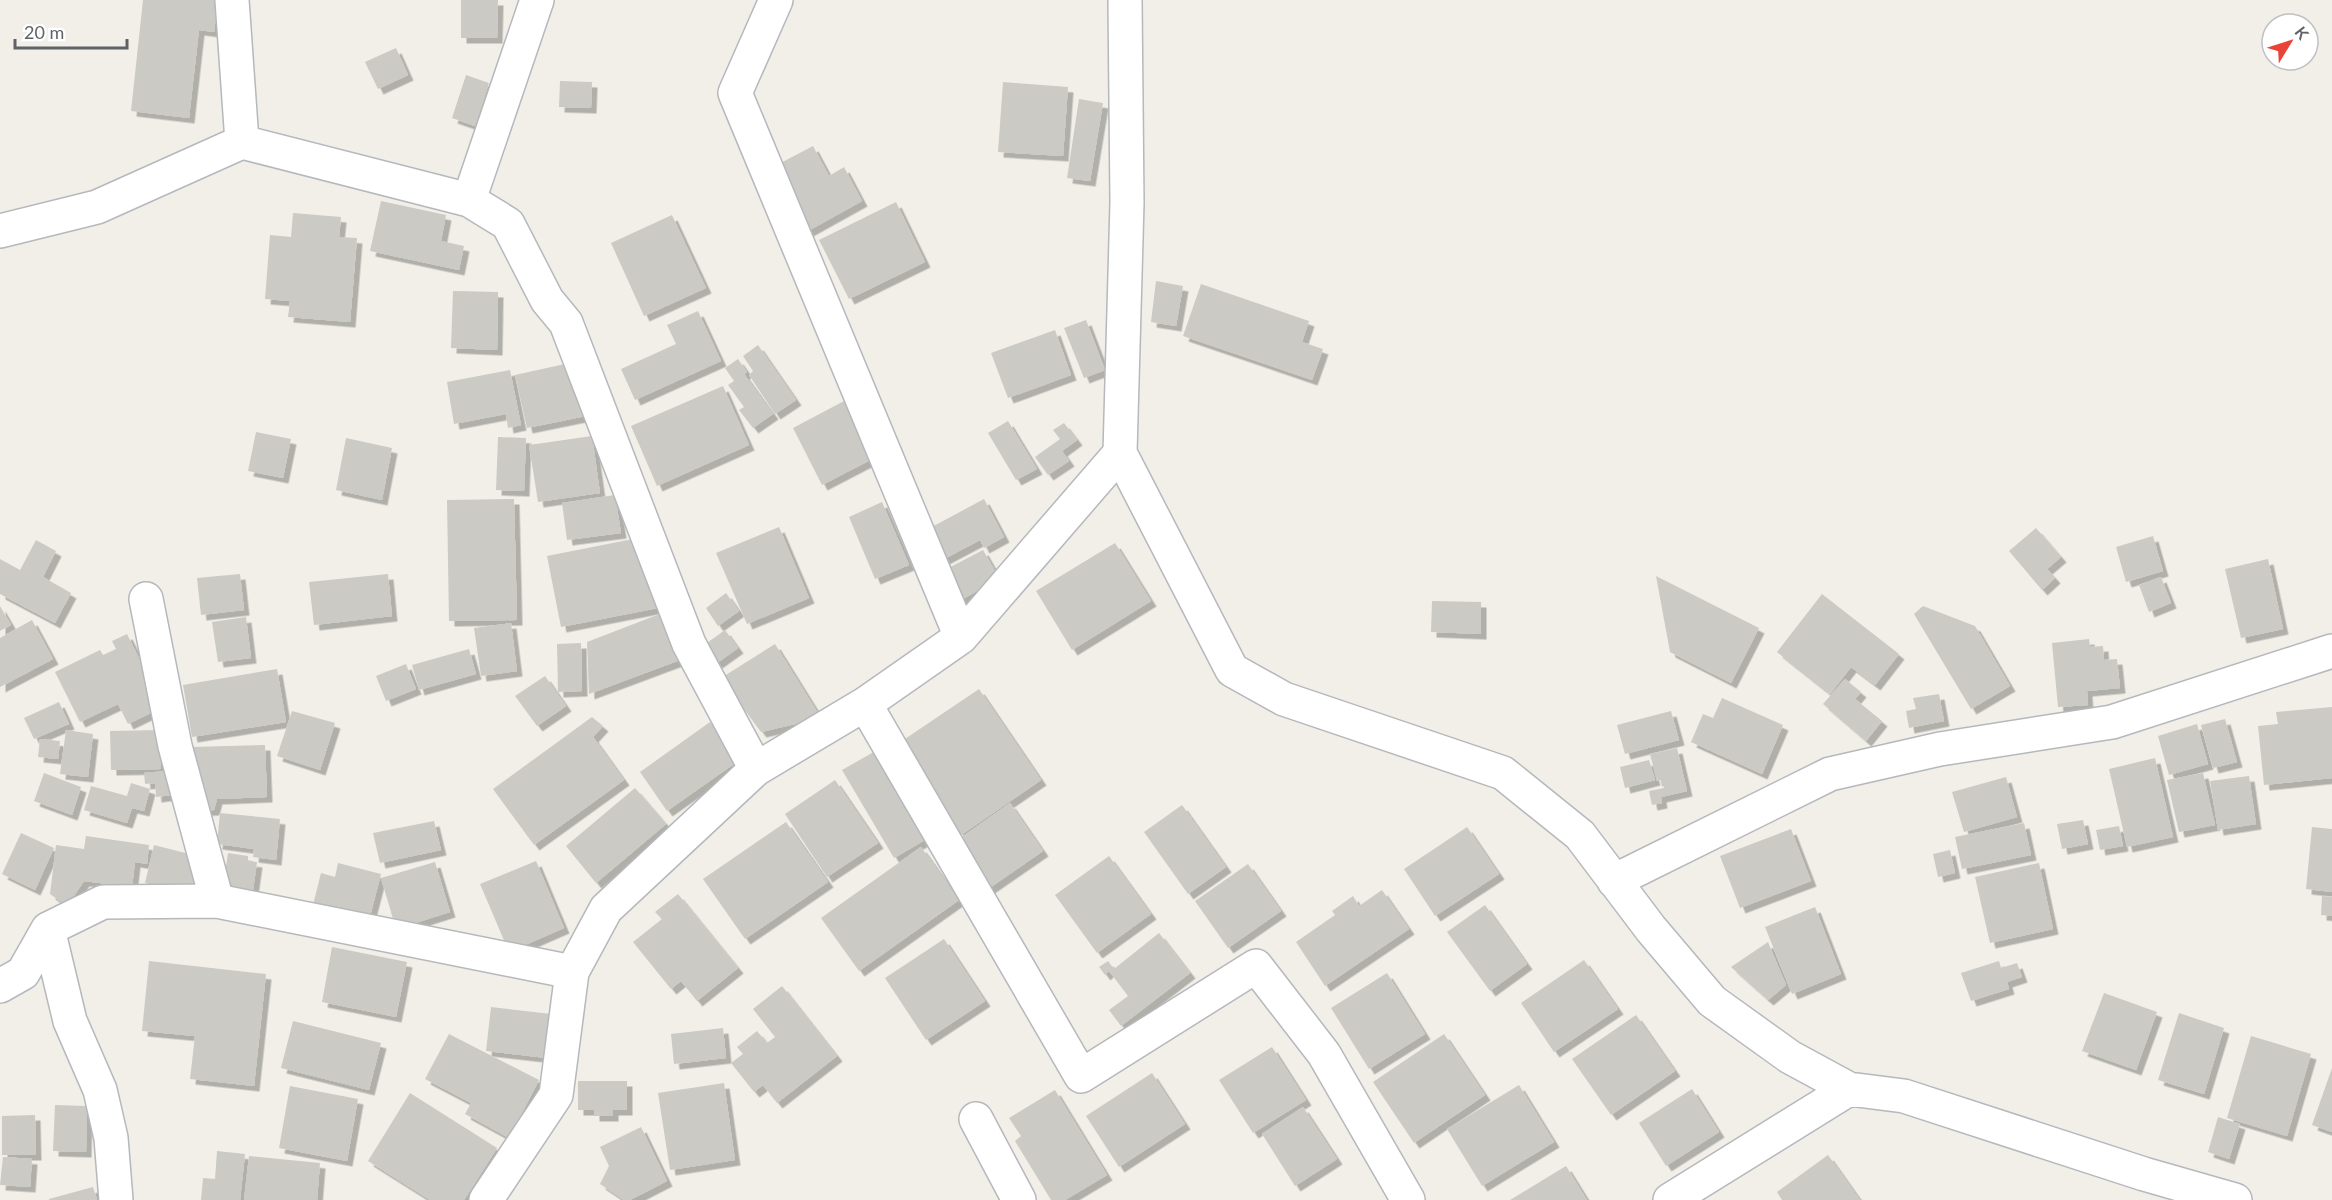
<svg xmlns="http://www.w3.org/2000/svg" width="2332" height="1200" font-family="Lato,sans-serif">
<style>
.building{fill:#cccac5;filter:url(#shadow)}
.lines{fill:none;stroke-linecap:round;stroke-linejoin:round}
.minor-casing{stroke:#b5b8bc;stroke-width:36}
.minor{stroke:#fff;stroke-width:33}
</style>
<defs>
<filter id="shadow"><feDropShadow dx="5.5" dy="5.5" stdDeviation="0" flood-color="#0004"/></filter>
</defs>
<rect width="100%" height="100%" fill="#f1efe8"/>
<!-- building -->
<path class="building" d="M143,0H218L214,32L199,30L189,118L131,111Z
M461,0H498L497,38H461Z
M396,48L408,75L378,89L365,62Z
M466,75L489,83L475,126L452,118Z
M560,81L592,82L591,108L559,107Z
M1003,82L1068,87L1063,156L998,152Z
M1079,99L1103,103L1090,181L1067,178Z
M813,146L829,176L844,167L862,201L808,231L773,167Z
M381,201L446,215L441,241L464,246L459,270L370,251Z
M896,202L925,262L849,299L819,240Z
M293,213L341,217L339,237L357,238L350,322L288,317L290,301L265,299L270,235L291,237Z
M672,215L706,288L644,316L611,243Z
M1156,281L1183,286L1176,326L1151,322Z
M1201,284L1309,321L1302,342L1323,349L1312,380L1183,336Z
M453,291L498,292L497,350L451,348Z
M698,311L721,361L635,400L621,369L676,344L667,325Z
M1086,320L1105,370L1084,378L1064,328Z
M1055,330L1071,375L1008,398L991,353Z
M758,345L796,400L775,414L749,375L753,371L743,356Z
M738,359L747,372L744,374L773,414L753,428L739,410L744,407L728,385L734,381L725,368Z
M574,362L586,416L527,428L515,375Z
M510,370L521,425L508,428L506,414L454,424L447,382Z
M723,386L749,445L657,486L631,426Z
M844,401L874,458L822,485L793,428Z
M1008,421L1037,469L1016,480L988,433Z
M1064,423L1077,440L1062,451L1069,461L1048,475L1035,457L1060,439L1053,430Z
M256,432L291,439L283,478L248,471Z
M592,436L600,493L538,502L529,445Z
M498,437L526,438L524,491L496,490Z
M346,438L392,448L382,500L336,490Z
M615,495L621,533L567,540L562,503Z
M514,499L517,620L449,621L447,500Z
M984,499L1004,537L984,548L980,540L944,559L928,529Z
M882,502L909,565L875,579L849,517Z
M779,527L809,598L747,624L716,553Z
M2036,528L2061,557L2047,569L2055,578L2042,590L2009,551Z
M2153,536L2163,571L2126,582L2116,547Z
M643,537L658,608L561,627L547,556Z
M36,540L56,551L43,577L71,593L55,623L0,594V559L20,570Z
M1115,543L1151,601L1072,650L1036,591Z
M983,550L999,578L958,602L941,572Z
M2268,559L2283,629L2241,638L2225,569Z
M240,574L244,610L201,615L197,578Z
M388,574L392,616L314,625L309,582Z
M1656,576L1759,628L1731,683L1670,652Z
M2161,577L2171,603L2149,612L2139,585Z
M726,593L739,611L718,626L706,608Z
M1822,594L1899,654L1875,685L1851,667L1830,694L1777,652Z
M1432,601L1481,602V634L1431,632Z
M0,606L11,625L0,631Z
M1923,606L1975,626L2010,686L1971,709L1914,614Z
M670,610L688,657L589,694L587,642Z
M246,617L251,658L218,662L212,622Z
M32,620L53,659L0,687V638Z
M511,623L517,671L481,676L474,628Z
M725,630L738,648L717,663L704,645Z
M127,634L163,707L128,724L118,704L80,722L55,672L100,650L103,655L116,649L112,641Z
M2089,639L2090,647L2103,646L2104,660L2117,659L2120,688L2087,691L2088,705L2058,707L2052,643Z
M581,643L582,691L558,692L557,644Z
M775,644L821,718L761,732L721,678Z
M469,649L476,674L419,690L412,665Z
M406,664L416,689L386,701L376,676Z
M277,669L286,722L192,737L183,685Z
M545,676L566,706L537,726L515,696Z
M1845,679L1861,692L1855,699L1882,721L1866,741L1823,704Z
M979,689L1041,780L961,835L899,743Z
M1939,694L1944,721L1909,728L1906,711L1916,709L1913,698Z
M1722,698L1783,725L1762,774L1691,742L1703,714L1713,718Z
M59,702L69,724L34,739L24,718Z
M2332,707V778L2264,785L2258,726L2278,724L2276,712Z
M292,711L335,723L320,770L277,756Z
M1671,711L1679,740L1625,754L1617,725Z
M592,717L603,726L593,737L624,780L534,845L493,789Z
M2225,719L2237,762L2213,768L2201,725Z
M710,722L738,761L667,811L640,772Z
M2197,724L2208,764L2169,775L2158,736Z
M66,730L93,734L88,777L60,774Z
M160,730L161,769L111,770L110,731Z
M40,739L60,741L58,759L38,757Z
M265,745L267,797L217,799L214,810L193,811L190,747Z
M1677,748L1687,791L1661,797L1662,803L1652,805L1649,791L1664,788L1662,780L1657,781L1650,754Z
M879,749L930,837L894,858L842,770Z
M2155,758L2173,837L2127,847L2109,769Z
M1649,760L1655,780L1625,788L1620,767Z
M178,770L180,794L156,797L155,783L145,784L144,773Z
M44,773L81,787L72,815L34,801Z
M2203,773L2215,825L2179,832L2167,780Z
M2249,776L2256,824L2218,830L2210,781Z
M2006,777L2017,817L1964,832L1952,792Z
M835,780L878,843L827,877L785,814Z
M131,783L150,789L144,811L132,808L127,823L84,810L91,786L127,796Z
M635,788L666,824L596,883L566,846Z
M1010,803L1043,851L988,889L955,842Z
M1182,805L1226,867L1188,894L1144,832Z
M220,813L280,819L276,860L253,857L254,849L217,844Z
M2083,820L2088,844L2062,849L2057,824Z
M434,821L441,850L380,863L373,833Z
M786,822L828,882L745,939L703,879Z
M2024,823L2031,855L1962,869L1955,837Z
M2119,826L2123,846L2100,850L2096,830Z
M1467,827L1499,874L1435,916L1404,869Z
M2312,827L2332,829V892L2306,889Z
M1791,829L1811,881L1740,908L1720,856Z
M21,833L54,848L35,890L2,874Z
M86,836L149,845L147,864L135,862L132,887L84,881L67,906L50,894L56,845L84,849Z
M154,845L193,855L190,873L202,877L197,896L145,883Z
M921,847L959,900L859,971L821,918Z
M1950,850L1955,873L1938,877L1933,854Z
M228,853L248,856V861L257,862L252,897L222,893Z
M1109,856L1151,914L1097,953L1055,895Z
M536,861L564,928L509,952L480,884Z
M435,862L450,912L396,929L381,878Z
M338,863L381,874L368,924L312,909L321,873L335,877Z
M2039,863L2053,929L1990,943L1975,877Z
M1248,864L1281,911L1228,948L1195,901Z
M1382,890L1409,929L1325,986L1296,942L1335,915L1332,911L1353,896L1359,906Z
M678,894L738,968L697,1001L681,981L671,989L633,942L662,919L655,912Z
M2322,896L2332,897V916L2321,915Z
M1485,905L1527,964L1490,991L1447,932Z
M1815,907L1841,974L1792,994L1765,927Z
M1159,933L1190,973L1121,1026L1109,1010L1128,996L1109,971L1105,975L1099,967L1108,961L1114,969Z
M944,939L985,1001L926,1040L885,978Z
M1768,942L1786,985L1768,1000L1731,967Z
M332,947L407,962L396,1017L322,1002Z
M1584,960L1618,1009L1554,1052L1521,1003Z
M149,961L266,974L254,1086L190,1079L195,1036L142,1031Z
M1999,961L2001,968L2017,963L2022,977L2007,982L2009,989L1971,1001L1961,973Z
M1387,973L1425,1034L1369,1069L1331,1008Z
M782,986L837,1056L777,1103L763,1085L754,1092L731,1063L743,1054L737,1047L757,1031L767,1043L775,1037L753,1009Z
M2104,993L2157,1012L2136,1070L2082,1051Z
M491,1007L551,1014L547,1058L486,1051Z
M2179,1013L2224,1028L2204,1094L2158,1080Z
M1636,1015L1675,1071L1611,1115L1572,1059Z
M293,1021L381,1043L369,1090L281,1068Z
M723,1028L726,1058L674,1064L671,1034Z
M449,1034L539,1080L509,1138L465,1114L471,1103L425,1079Z
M1444,1034L1485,1095L1414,1143L1373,1082Z
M2251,1036L2311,1054L2287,1136L2227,1118Z
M1272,1047L1306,1100L1253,1133L1219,1080Z
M2332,1068V1132L2312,1125Z
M1152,1073L1185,1124L1119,1167L1086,1116Z
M578,1081H627V1110H613V1116H594V1110H578Z
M724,1083L735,1160L670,1170L658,1093Z
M1519,1085L1554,1142L1482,1186L1447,1129Z
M290,1086L358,1099L347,1161L279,1148Z
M1692,1089L1719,1132L1666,1166L1639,1123Z
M1055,1090L1107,1175L1065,1200H1051L1015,1141L1021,1136L1009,1118Z
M410,1093L497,1148L464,1200H430L368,1161Z
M55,1105L87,1106L86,1152L53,1151Z
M1303,1107L1337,1159L1295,1186L1262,1134Z
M35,1115L36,1155H2V1116Z
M2218,1117L2240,1124L2229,1159L2208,1152Z
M641,1127L667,1181L630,1200H624L600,1184L609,1166L600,1147Z
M217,1151L245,1154L240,1200H201L203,1178L215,1179Z
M1828,1155L1860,1200H1782L1777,1192Z
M249,1156L320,1163L317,1200H244Z
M3,1157L32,1159L30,1187L0,1185Z
M1566,1166L1587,1200H1510Z
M93,1187L97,1200H49V1199Z"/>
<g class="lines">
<!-- minor casing -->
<g class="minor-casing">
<path id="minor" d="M232,0L242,142
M776,0L735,93L961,637
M1125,0L1127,203L1120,453L1232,670L1284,699L1503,773L1580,835L1651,929L1712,1001L1790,1057L1849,1089L1904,1096L2144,1174L2235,1200
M469,200L537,0
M0,231L97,207L242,142L469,200L508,224L547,300L566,323L689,644L756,769
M146,599L175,746L217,901
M865,704L1081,1076L1256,966L1324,1054L1408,1200
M1614,881L1830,774L1940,749L2112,722L2332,651
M48,929L70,1021L100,1090L111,1138L116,1200
M0,986L23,973L48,929L103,902L217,901L572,972
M976,1119L1019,1200
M486,1200L556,1095L572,972L606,909L756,769L865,704L961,637L1120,453
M1670,1200L1849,1089"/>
</g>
<!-- minor -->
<use href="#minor" class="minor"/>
</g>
<!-- north arrow -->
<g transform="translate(2290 42) rotate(52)"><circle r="28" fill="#ffffff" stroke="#bfc1c3" stroke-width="1.5"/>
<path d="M0-4.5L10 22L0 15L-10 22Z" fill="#ea4335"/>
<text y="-9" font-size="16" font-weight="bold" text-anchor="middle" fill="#5f6368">K</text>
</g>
<!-- scale -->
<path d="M15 39v9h112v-9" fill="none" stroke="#5f6368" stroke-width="3"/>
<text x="24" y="39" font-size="18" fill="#5f6368" stroke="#ffffff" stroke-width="4.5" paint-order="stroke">20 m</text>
</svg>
